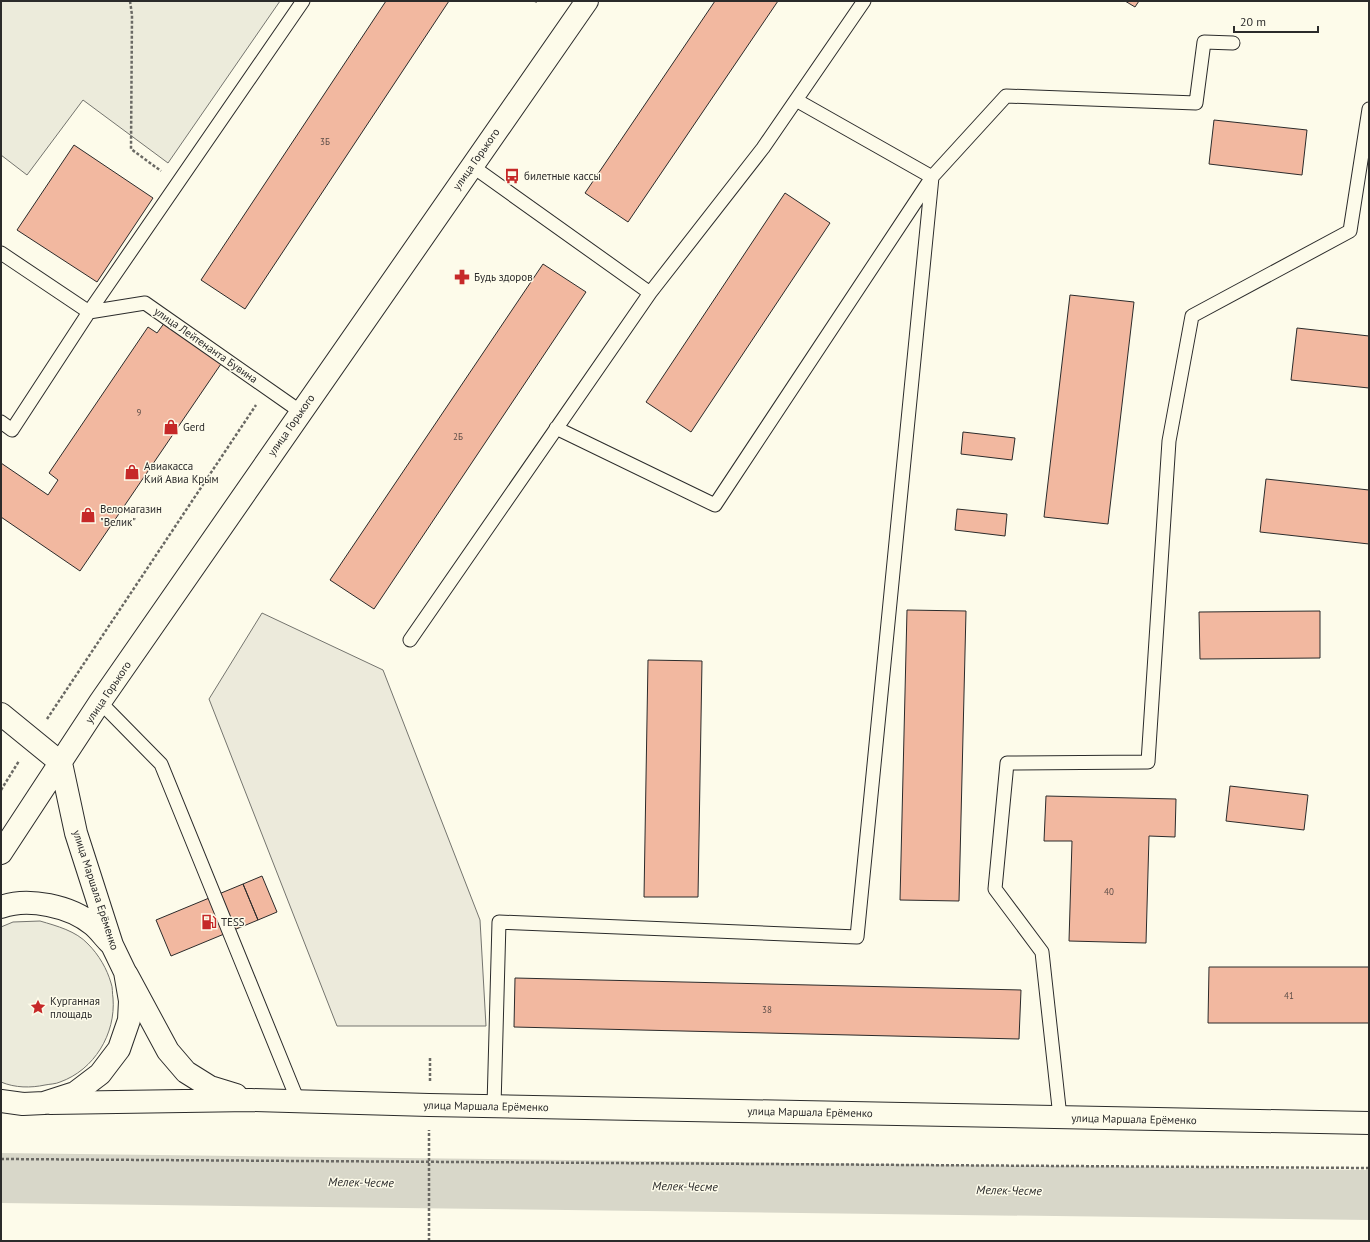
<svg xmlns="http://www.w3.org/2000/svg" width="1370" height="1242" font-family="'PT Sans',sans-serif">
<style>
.green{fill:#ecebdb;stroke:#74746e}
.parking{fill:#eceadb;stroke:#74746e}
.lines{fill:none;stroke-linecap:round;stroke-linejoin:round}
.river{stroke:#d8d7c9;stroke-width:50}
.building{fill:#f2b8a0;stroke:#2b2b2b}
.service-casing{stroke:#2b2b2b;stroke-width:15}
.secondary-casing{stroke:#2b2b2b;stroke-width:24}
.primary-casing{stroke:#2b2b2b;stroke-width:24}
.path{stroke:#6a6964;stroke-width:2.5;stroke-dasharray:3 2;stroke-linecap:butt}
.service{stroke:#fdfbea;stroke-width:13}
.secondary{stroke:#fdfbea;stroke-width:22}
.primary{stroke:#fdfbea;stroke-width:22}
.labels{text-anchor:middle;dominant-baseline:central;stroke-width:3;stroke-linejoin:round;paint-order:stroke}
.number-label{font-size:9px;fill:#5d4e48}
.street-label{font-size:11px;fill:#2b2b2b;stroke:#fdfbea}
.poi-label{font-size:11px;fill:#2b2b2b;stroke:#fdfbea;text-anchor:start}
.water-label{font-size:12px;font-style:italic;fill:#2b2b2b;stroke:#fdfbea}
</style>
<rect width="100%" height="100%" fill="#fdfbea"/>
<!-- green -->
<path class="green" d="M1,1H280L168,163L83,100L27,175L1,155Z
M40,921C57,926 76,931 88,944C99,955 107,969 111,983C113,988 112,993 113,998C116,1034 94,1070 60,1082C56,1084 50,1084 45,1085C31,1088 15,1088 1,1082V927L13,922Z"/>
<!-- parking -->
<path class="parking" d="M262,613L383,670L480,920L486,1026H337L209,699Z"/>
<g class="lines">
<!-- river -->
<path class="river" d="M1,1178L1369,1195"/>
</g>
<!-- building -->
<path class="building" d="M386,1H449L245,309L201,280Z
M715,1H778L628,222L585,193Z
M1125,1H1139L1135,7Z
M1214,120L1307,130L1302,175L1209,164Z
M74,145L153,198L97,282L17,230Z
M785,193L830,223L691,432L646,402Z
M543,264L586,292L374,609L330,580Z
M1070,295L1134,302L1108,524L1044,517Z
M165,322L223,361L80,571L1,517V463L48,495L58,480L49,473L148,327L157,333Z
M1297,328L1369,336V388L1291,380Z
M963,432L1015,438L1012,460L961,454Z
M1266,479L1369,490V544L1260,532Z
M957,509L1007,514L1005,536L955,530Z
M907,610L966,611L959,901L900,900Z
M1320,611V658L1200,659L1199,612Z
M648,660L702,661L698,897H644Z
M1230,786L1308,795L1304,830L1226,821Z
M1046,796L1176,799L1175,837L1149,836L1146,943L1069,941L1072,841H1044Z
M262,876L277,912L258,920L243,884Z
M243,884L258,920L171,956L156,920Z
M1209,967H1369V1023H1208Z
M515,978L1021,990L1019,1039L514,1027Z"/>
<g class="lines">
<!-- service casing -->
<g class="service-casing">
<path id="service" d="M1,253L89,312L145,303L301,412
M650,293L763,148L864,1
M1,422L12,430L89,312L303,1
M556,428L715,505L932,177L1006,96L1196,103L1204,42L1233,43
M410,640L650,293L472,166
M100,702L161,764L298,1101
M494,1106L499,922L857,937L932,177L796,100
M1060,1117L1042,952L995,889L1007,763L1148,762L1169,441L1192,316L1350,231L1369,109"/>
</g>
<!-- secondary casing -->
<g class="secondary-casing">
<path id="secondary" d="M1,714L61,763
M127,975L168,1051L186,1072L210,1087L236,1095
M50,1103L251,1100L429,1105L1369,1123"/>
</g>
<!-- primary casing -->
<g class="primary-casing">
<path id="primary" d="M1,853L100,702L587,1
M1,907C28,897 71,906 93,925C99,930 104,937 110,943
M1,1101L23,1104L44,1103L75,1093L100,1074L119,1049L129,1020L130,1001L125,972L112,945L76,833L61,763"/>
</g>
<!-- path -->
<path class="path" d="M130,1L132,15L131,149L161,171
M535,1L537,2
M47,719L256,405
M1,790L19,761
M430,1081V1056
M1,1159L1369,1168
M429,1241V1130"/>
<!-- service -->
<use href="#service" class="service"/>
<!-- secondary -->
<use href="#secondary" class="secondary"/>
<!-- primary -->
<use href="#primary" class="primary"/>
</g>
<!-- icons -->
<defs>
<g id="bus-bare" transform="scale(1.2)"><path d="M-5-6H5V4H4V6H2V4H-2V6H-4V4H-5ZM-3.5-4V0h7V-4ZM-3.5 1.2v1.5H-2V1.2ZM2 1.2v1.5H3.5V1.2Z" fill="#c62828" stroke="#fdfbea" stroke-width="2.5" paint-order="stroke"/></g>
<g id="pharmacy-bare" transform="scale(1.2)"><path d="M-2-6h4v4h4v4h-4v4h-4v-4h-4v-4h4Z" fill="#c62828" stroke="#fdfbea" stroke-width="2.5" paint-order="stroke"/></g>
<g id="shop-bare" transform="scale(1.2)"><path d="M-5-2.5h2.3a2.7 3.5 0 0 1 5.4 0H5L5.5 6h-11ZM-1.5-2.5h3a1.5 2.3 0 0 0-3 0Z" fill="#c62828" stroke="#fdfbea" stroke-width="2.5" paint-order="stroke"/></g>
<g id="fuel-bare" transform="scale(1.2)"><path d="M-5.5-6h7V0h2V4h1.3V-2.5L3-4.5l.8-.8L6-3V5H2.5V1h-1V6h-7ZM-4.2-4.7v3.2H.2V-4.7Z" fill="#c62828" stroke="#fdfbea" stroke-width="2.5" paint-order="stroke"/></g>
<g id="sight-bare" transform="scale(1.2)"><path d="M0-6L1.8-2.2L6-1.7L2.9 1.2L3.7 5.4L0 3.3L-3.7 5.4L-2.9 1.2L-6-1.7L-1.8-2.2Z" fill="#c62828" stroke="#fdfbea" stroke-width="2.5" paint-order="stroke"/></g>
</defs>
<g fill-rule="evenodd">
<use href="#bus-bare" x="512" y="176"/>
<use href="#pharmacy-bare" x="462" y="277"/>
<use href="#shop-bare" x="171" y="427"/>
<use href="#shop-bare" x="132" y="472"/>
<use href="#shop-bare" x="88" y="515"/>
<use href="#fuel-bare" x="209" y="922"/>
<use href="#sight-bare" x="38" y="1007"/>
</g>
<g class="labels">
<!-- number labels -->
<g class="number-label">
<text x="325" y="141">3Б</text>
<text x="139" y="412">9</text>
<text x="458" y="436">2Б</text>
<text x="1109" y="891">40</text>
<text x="1289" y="995">41</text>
<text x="767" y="1009">38</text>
</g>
<!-- street labels -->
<g class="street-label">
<text transform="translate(476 159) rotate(-55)">улица Горького</text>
<text transform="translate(206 345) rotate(35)">улица Лейтенанта Бувина</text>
<text transform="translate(291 425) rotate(-55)">улица Горького</text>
<text transform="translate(108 692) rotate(-56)">улица Горького</text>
<text transform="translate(96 890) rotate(72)">улица Маршала Ерёменко</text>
<text transform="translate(486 1106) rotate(1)">улица Маршала Ерёменко</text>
<text transform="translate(810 1112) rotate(1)">улица Маршала Ерёменко</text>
<text transform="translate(1134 1119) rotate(1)">улица Маршала Ерёменко</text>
</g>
<!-- poi labels -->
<g class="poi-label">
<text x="524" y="176">билетные кассы</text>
<text x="474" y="277">Будь здоров</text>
<text x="183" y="427">Gerd</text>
<text x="144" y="466">Авиакасса<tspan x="144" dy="13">Кий Авиа Крым</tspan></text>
<text x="100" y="509">Веломагазин<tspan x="100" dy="13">"Велик"</tspan></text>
<text x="221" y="922">TESS</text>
<text x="50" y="1001">Курганная<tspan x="50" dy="13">площадь</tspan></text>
</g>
<!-- water labels -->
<g class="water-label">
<text transform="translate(361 1182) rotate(1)">Мелек-Чесме</text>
<text transform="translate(685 1186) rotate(1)">Мелек-Чесме</text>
<text transform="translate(1009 1190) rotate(1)">Мелек-Чесме</text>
</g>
</g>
<!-- border -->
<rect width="1370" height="1242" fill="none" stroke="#2b2b2b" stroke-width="4"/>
<!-- scale -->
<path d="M1234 26v6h84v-6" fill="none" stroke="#2b2b2b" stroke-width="2"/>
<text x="1240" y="26" font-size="12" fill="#2b2b2b" stroke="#fdfbea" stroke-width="3" paint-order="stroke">20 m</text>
</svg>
